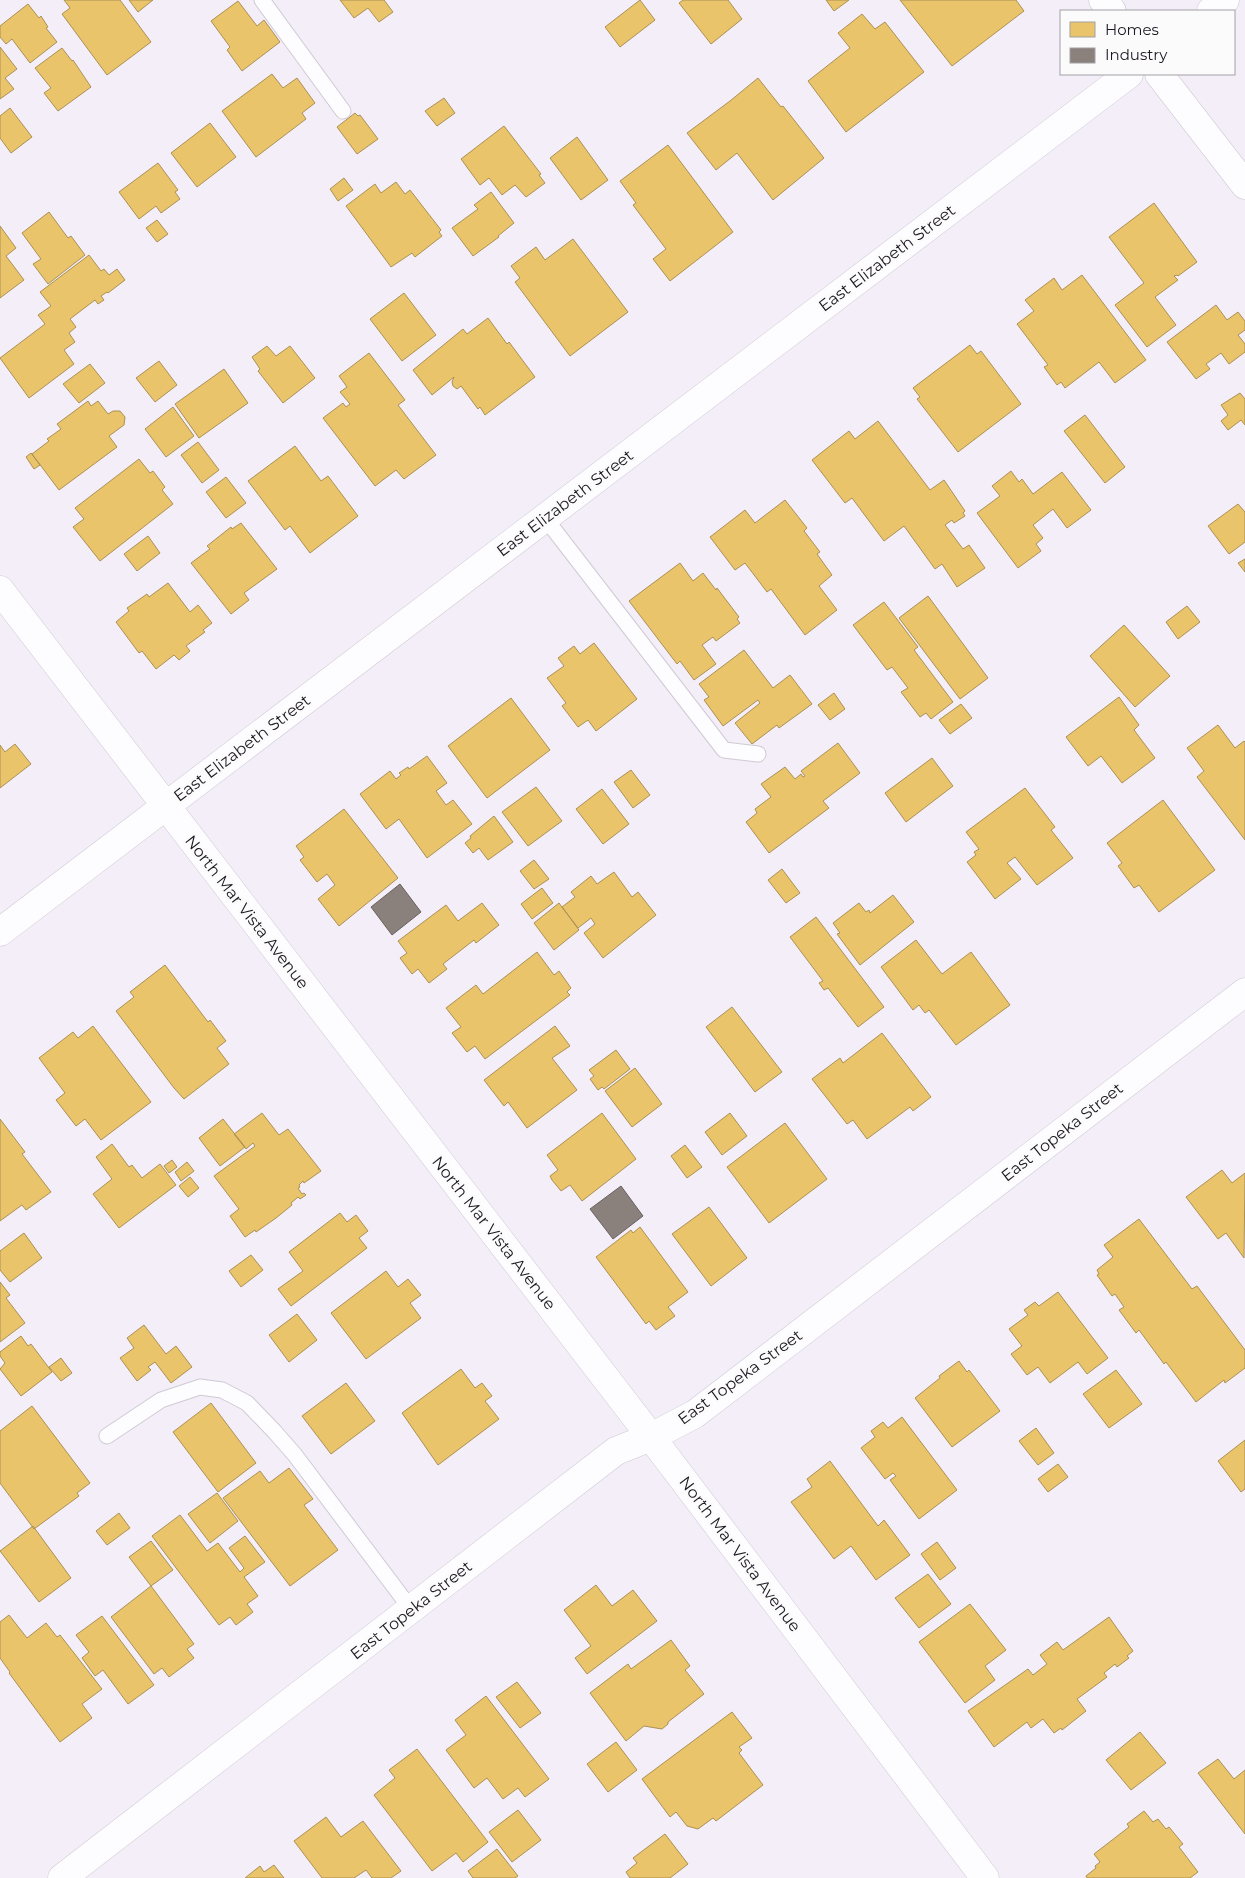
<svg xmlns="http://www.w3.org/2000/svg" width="1245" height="1878" font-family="Montserrat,sans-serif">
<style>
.homes{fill:#e9c46a;stroke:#ac9054}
.industry{fill:#8a817c;stroke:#696161}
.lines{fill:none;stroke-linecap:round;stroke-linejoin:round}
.service-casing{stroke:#cfcad4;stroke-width:17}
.minor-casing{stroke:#cfcad4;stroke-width:29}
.service{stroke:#fdfcfe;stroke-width:15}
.minor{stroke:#fdfcfe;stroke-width:28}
.labels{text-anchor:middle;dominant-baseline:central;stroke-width:5;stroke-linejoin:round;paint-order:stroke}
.street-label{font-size:16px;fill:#1c1722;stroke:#fbfbfb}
</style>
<rect width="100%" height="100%" fill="#f3eef8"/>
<!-- homes -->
<path class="homes" d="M64,0H120L151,42L107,75L62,14L70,8Z
M129,0H153L138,12Z
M340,0H384L393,12L379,22L368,8L354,18Z
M640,0L655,20L620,47L605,27Z
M683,0H728L742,19L711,44L679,3Z
M826,0H849L834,11Z
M900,0H1016L1024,11L952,66Z
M238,1L257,26L264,20L280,42L242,71L227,50L230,47L211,21Z
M28,4L39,18L41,16L48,27L46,28L57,42L30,63L12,39L6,44L0,37V26Z
M862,14L875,29L885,22L924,72L846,132L808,81L850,48L838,33Z
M0,47L17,69L5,78L14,89L0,99Z
M62,48L72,61L73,60L91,87L58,111L44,93L51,88L35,68Z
M272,74L283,88L297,78L315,103L302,113L306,119L256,157L222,111Z
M758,78L781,107L783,106L824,158L773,200L737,153L716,170L687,133L730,101Z
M444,98L455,113L437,126L425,111Z
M10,108L32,137L11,153L0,138V116Z
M355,113L358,116L360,115L378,139L357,154L337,127Z
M210,123L236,157L197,187L171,153Z
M504,126L541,174L539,175L545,183L526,197L515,185L502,195L489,178L480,185L461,159Z
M577,137L608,180L581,200L550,158Z
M668,145L733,232L670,281L653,259L666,249L633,205L636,203L620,181Z
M158,163L178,190L175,192L180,199L161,213L156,206L139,219L119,192Z
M344,178L353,190L338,201L330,189Z
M396,182L405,194L410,190L441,230L439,232L442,236L415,257L412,253L391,267L346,206L375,184L381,193Z
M491,192L514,223L498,236L499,237L473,256L452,228L478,209L474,205Z
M1154,203L1197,262L1178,276L1177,275L1174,276L1178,280L1155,297L1176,325L1147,347L1115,305L1144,283L1109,237Z
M49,212L68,238L71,236L85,255L48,284L33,264L41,259L22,233Z
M157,220L168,234L157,242L146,228Z
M0,226L16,248L6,256L24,280L0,298Z
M573,239L628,312L570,356L515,282L520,278L511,266L536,247L545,260Z
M89,255L101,271L104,269L109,275L117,269L125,280L108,293L107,292L101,296L104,300L98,304L95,300L70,319L76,327L69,333L75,342L64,350L74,364L29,398L0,358L45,324L38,315L51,306L40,292Z
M1082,275L1146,360L1115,383L1099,362L1065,388L1061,382L1057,385L1044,367L1048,365L1017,324L1034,311L1025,300L1054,278L1062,290Z
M404,293L436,335L402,361L370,319Z
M1216,305L1227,320L1238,312L1245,321V330L1238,335L1245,344V352L1229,364L1221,353L1206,364L1210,369L1196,379L1167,342Z
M488,318L507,344L509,342L535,377L485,415L480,407L478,409L461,386L457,389L453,386L452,382L454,377L432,395L413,370L463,329L467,334Z
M970,345L977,354L981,351L1021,404L958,452L917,399L920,397L913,388Z
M267,346L276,356L290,346L315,378L283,403L258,371L260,369L252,357Z
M369,353L405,400L398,405L436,455L404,479L396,470L375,486L323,418L343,403L346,407L350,404L340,392L347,387L339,376Z
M159,361L177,385L155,402L136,378Z
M90,364L105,383L79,403L63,384Z
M224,369L248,403L199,438L175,404Z
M1240,393L1245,399V425L1241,420L1228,430L1221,421L1228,415L1221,405Z
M88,401L91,406L98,401L108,414L113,411H120L125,417L124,425L109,436L117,447L59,490L32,454L49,441L47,439L61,429L57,424Z
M173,407L194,436L166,457L145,429Z
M1085,415L1125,467L1105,483L1064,431Z
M878,421L930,490L944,480L965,511L963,513L965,516L954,523L952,520L945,525L963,549L969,545L985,568L957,587L942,564L935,569L904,526L884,541L852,498L845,503L812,460L849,431L855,439Z
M198,442L219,470L202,483L181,455Z
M295,446L321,481L328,476L358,516L310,553L290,526L285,530L248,481Z
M31,453L40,465L34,469L26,457Z
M139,459L150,473L153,471L165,487L162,490L173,504L100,561L73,527L84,519L75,508Z
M1011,471L1019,482L1022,479L1033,494L1062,472L1091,510L1067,528L1053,509L1033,525L1043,538L1036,544L1041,551L1018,568L977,513L1000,496L992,486Z
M226,477L246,503L226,518L206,492Z
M785,500L807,528L804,531L820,552L817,554L832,575L819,586L837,610L805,635L771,589L767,592L745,563L735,570L710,537L745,510L755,523Z
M1238,504L1245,512V542L1229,554L1208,526Z
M241,523L277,569L244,593L249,600L231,614L191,563L210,549L207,546L231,527L232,529Z
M148,536L160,553L137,571L124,554Z
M1245,559V572L1238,563Z
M680,563L693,581L703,573L716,590L717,588L739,617L737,619L740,623L716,641L713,637L702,645L716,664L694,680L680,661L677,664L629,601Z
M168,583L190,612L198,605L212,623L203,630L205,632L186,646L190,651L179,660L174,655L156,669L142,651L139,653L116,622L129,611L127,608L147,594L149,597Z
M928,596L988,678L960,699L899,618Z
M884,602L918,647L914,650L953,702L931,719L926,713L920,717L901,692L908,688L892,667L887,670L853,625Z
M1187,606L1200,622L1178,639L1166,622Z
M1124,625L1170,676L1135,707L1090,656Z
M594,643L637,699L596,731L588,720L578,727L562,706L566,703L547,678L564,666L558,658L574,646L580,654Z
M744,650L773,688L790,675L812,704L779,728L777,725L752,744L735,723L760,703L758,700L723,726L704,700L709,697L699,684Z
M834,693L845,709L830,720L818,705Z
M1119,697L1139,725L1134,730L1155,758L1122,783L1101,756L1088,766L1066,737Z
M511,698L550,750L487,798L448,746Z
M961,704L972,718L950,734L939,720Z
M1218,725L1235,748L1244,741L1245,742V840L1197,777L1204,771L1187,748Z
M838,743L860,773L823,801L829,808L769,853L746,822L757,813L755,809L771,797L761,784L785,767L795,779L801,774L803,777L805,776L801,771Z
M15,744L31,764L0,788V745L5,752Z
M427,756L447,783L436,791L446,805L453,800L472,824L427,858L399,819L386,829L360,794L390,771L396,779L401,775L399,773L408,767L409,769Z
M932,758L953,786L906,822L885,793Z
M631,770L650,795L633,808L614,782Z
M536,787L562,821L528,846L502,812Z
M1025,788L1055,827L1051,830L1073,858L1037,885L1015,857L1007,863L1021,879L995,899L967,862L976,855L974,852L979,849L966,832Z
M602,789L629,824L603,844L576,809Z
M1163,800L1215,870L1159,912L1139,885L1134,888L1118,866L1122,863L1107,843Z
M344,809L398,878L339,926L318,899L335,885L327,874L317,882L300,860L304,857L296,846Z
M494,816L513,842L488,860L479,848L473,853L465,843L471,838L470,836Z
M534,860L549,879L534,889L520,871Z
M782,869L800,893L786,903L768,880Z
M614,872L632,897L638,892L656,915L603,958L584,933L595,924L591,918L578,928L562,907L575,897L571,892L591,876L597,884Z
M542,888L553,903L532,919L521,904Z
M893,895L914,922L860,965L837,934L840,933L833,923L859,903L866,912L869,910L870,913Z
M482,903L499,925L476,943L474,940L443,964L447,969L429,983L418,969L412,974L400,958L407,953L398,941L446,905L458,921Z
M559,903L579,930L554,950L534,923Z
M816,917L884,1007L858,1027L828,988L824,990L819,983L823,981L790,937Z
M916,940L942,974L971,952L1010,1005L956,1045L929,1010L925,1013L919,1005L913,1010L881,967Z
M537,952L554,975L559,971L571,988L567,992L570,995L485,1059L475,1046L467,1052L452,1033L461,1027L446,1008L476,985L483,994Z
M165,965L208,1022L210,1020L226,1041L217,1048L229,1064L184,1099L174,1088L116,1011L134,997L130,992Z
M732,1007L782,1072L755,1092L706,1027Z
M93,1026L151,1102L101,1140L85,1119L76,1126L56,1100L65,1093L39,1058L73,1032L78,1038Z
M555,1026L570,1046L552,1058L577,1090L527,1128L508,1102L504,1106L484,1080Z
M882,1033L931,1097L913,1111L910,1107L867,1139L853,1120L847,1124L812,1079L840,1058L843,1063Z
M616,1050L630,1069L604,1089L602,1087L598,1090L590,1079L594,1076L589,1070Z
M635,1068L662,1104L632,1127L605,1091Z
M262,1113L279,1135L288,1129L321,1171L304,1183L303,1181L299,1185L300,1187L298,1188L302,1194L304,1193L306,1195L300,1199L298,1197L291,1203L292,1205L276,1218L256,1232L255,1230L245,1237L230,1216L239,1209L214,1176L255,1146L253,1143L246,1149L234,1134Z
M602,1113L636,1159L582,1201L570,1185L561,1191L552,1180L550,1176L558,1170L547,1155Z
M730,1113L747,1136L722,1155L705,1132Z
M0,1119L25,1152L22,1154L51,1192L26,1210L22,1205L0,1221Z
M223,1119L245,1147L220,1166L199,1138Z
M785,1123L827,1179L769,1223L727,1167Z
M112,1144L129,1167L132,1165L142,1178L160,1164L176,1185L119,1228L93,1194L112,1179L96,1157Z
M685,1145L702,1167L687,1178L671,1156Z
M172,1160L177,1167L169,1173L164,1166Z
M187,1162L194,1171L181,1181L175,1172Z
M1222,1170L1232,1183L1245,1173L1244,1258L1226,1233L1218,1239L1186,1197Z
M190,1177L199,1188L188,1197L179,1186Z
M709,1207L747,1258L711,1286L672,1234Z
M340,1213L347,1222L356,1215L368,1231L359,1238L367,1248L291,1306L278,1289L303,1271L289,1252Z
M1139,1219L1192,1289L1197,1286L1245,1350V1368L1225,1383L1224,1380L1196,1402L1166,1362L1164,1364L1139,1330L1136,1333L1119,1310L1124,1307L1115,1294L1112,1296L1097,1275L1099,1274L1097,1270L1113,1257L1104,1245Z
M640,1227L688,1292L668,1307L675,1316L656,1330L649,1321L646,1324L596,1257L631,1230L633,1233Z
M24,1233L42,1258L10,1282L0,1270V1251Z
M251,1255L263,1270L241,1287L229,1271Z
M386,1271L398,1287L408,1279L421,1295L410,1303L421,1318L366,1359L331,1313Z
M0,1282L10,1295L6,1298L25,1323L0,1342Z
M1058,1292L1108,1358L1087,1374L1078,1362L1050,1383L1038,1367L1027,1375L1011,1354L1022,1346L1009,1329L1028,1315L1024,1310L1035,1302L1039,1306Z
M297,1314L317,1340L289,1362L269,1335Z
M144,1325L166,1354L176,1346L192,1367L171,1383L155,1362L148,1367L151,1370L137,1381L120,1358L134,1348L127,1338Z
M21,1336L28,1346L31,1344L52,1372L21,1396L0,1369L5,1363L0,1356V1352Z
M61,1358L72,1373L61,1381L49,1367Z
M959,1361L967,1372L969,1370L1000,1411L952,1447L915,1398L940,1378L939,1376Z
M461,1369L475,1388L482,1383L492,1396L485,1401L499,1419L438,1465L402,1413Z
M1116,1370L1142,1404L1109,1428L1083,1394Z
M346,1383L375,1421L331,1454L302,1416Z
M211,1403L256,1463L218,1492L173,1432Z
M32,1406L90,1483L77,1493L79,1496L34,1529L0,1483V1431Z
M902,1417L957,1490L919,1519L890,1480L896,1476L893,1473L885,1479L861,1448L875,1437L871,1431L883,1422L888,1428Z
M1036,1428L1054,1453L1038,1465L1019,1441Z
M1245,1440V1489L1241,1492L1218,1461Z
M830,1461L878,1526L884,1520L910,1555L876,1580L851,1546L834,1559L791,1502L812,1487L807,1479Z
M1058,1464L1068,1477L1048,1492L1038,1479Z
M289,1468L313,1499L304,1505L338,1550L290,1586L223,1498L260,1471L269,1483Z
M217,1493L238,1521L210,1543L188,1514Z
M119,1513L130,1528L107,1545L96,1531Z
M180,1515L207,1551L218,1543L240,1572L244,1568L229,1548L245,1536L265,1562L244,1577L258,1596L247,1604L253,1612L236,1625L230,1617L219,1625L152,1536Z
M33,1526L71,1578L39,1602L0,1551Z
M151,1541L173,1570L151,1586L129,1557Z
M937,1542L956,1568L940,1580L921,1554Z
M928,1574L951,1604L919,1628L895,1598Z
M596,1585L612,1606L633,1590L657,1621L587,1674L575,1658L591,1646L564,1610Z
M151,1586L194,1644L187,1649L194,1658L169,1677L162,1668L154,1674L111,1617Z
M970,1604L1006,1650L985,1666L995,1680L965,1703L919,1642Z
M9,1615L27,1638L46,1623L57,1637L60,1635L102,1689L82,1704L92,1718L60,1742L9,1673L10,1672L0,1658V1622Z
M102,1616L154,1685L128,1704L103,1670L95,1676L82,1658L89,1652L76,1635Z
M1109,1617L1133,1651L1127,1656L1129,1658L1117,1667L1115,1664L1104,1673L1107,1677L1077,1699L1086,1711L1062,1730L1061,1728L1054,1733L1043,1719L1031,1728L1027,1722L994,1747L968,1711L1028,1669L1033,1675L1047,1664L1040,1655L1057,1642L1063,1650Z
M671,1640L690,1666L685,1670L704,1694L668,1722V1724L662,1729L644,1726L626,1741L590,1693L628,1664L631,1669Z
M517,1682L541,1713L520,1728L496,1697Z
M486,1696L549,1779L525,1797L518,1788L503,1799L487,1778L474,1788L446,1750L466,1735L455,1720Z
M732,1712L752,1738L739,1747L742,1750L739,1753L763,1785L716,1821L713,1818L698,1829L687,1826L676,1812L670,1817L642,1779Z
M1140,1732L1166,1763L1131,1790L1106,1760Z
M616,1742L637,1770L608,1792L587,1764Z
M417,1749L488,1842L463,1862L456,1853L432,1871L374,1795L395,1778L389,1770Z
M1218,1759L1234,1779L1245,1770V1834L1198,1773Z
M518,1810L541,1840L512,1862L489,1832Z
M1144,1811L1153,1822L1158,1819L1166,1829L1169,1827L1183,1844L1179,1847L1198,1872L1190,1878H1087L1086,1876L1096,1868L1095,1866L1100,1862L1094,1854L1129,1827L1127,1824Z
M326,1817L341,1837L363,1821L401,1871L391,1878H372L366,1870L354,1878H322L294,1841Z
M665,1834L688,1864L670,1878H630L626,1872L637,1863L633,1858Z
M497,1849L518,1876L515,1878H473L468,1871Z
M274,1865L284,1878H245L260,1866L264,1872Z"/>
<!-- industry -->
<path class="industry" d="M400,884L421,912L392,935L371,907Z
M621,1186L643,1216L613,1239L590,1209Z"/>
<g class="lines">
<!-- service casing -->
<g class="service-casing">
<path id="service" d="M262,0L343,111
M545,518L724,750L758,754
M107,1436L161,1400L200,1387L222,1390L247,1403L274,1431L295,1455L411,1609"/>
</g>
<!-- minor casing -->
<g class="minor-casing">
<path id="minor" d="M1103,0L1112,11
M1211,11L1225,0
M1159,74L1245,185
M0,590L651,1437L985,1878
M0,932L1129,74
M62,1878L616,1451L651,1437L695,1414L1245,992"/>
</g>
<!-- service -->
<use href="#service" class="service"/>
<!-- minor -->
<use href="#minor" class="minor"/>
</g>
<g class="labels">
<!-- street labels -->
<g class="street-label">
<text transform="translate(887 258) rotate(-37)">East Elizabeth Street</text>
<text transform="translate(565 503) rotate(-37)">East Elizabeth Street</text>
<text transform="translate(242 748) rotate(-37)">East Elizabeth Street</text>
<text transform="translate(247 912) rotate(52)">North Mar Vista Avenue</text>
<text transform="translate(1062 1132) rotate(-38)">East Topeka Street</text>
<text transform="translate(494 1233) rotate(52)">North Mar Vista Avenue</text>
<text transform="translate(740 1377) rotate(-36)">East Topeka Street</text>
<text transform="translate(740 1554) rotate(53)">North Mar Vista Avenue</text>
<text transform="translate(411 1610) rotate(-38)">East Topeka Street</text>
</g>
</g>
<!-- legend -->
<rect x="1060" y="10" width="175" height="65" fill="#fbfbfb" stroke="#a2a0a4"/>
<rect x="1070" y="22" width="25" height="15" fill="#e9c46a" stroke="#a2a0a4"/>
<text x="1105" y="35" font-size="15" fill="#1c1722">Homes</text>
<rect x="1070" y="48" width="25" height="15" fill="#8a817c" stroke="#a2a0a4"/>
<text x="1105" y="60" font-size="15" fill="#1c1722">Industry</text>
</svg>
